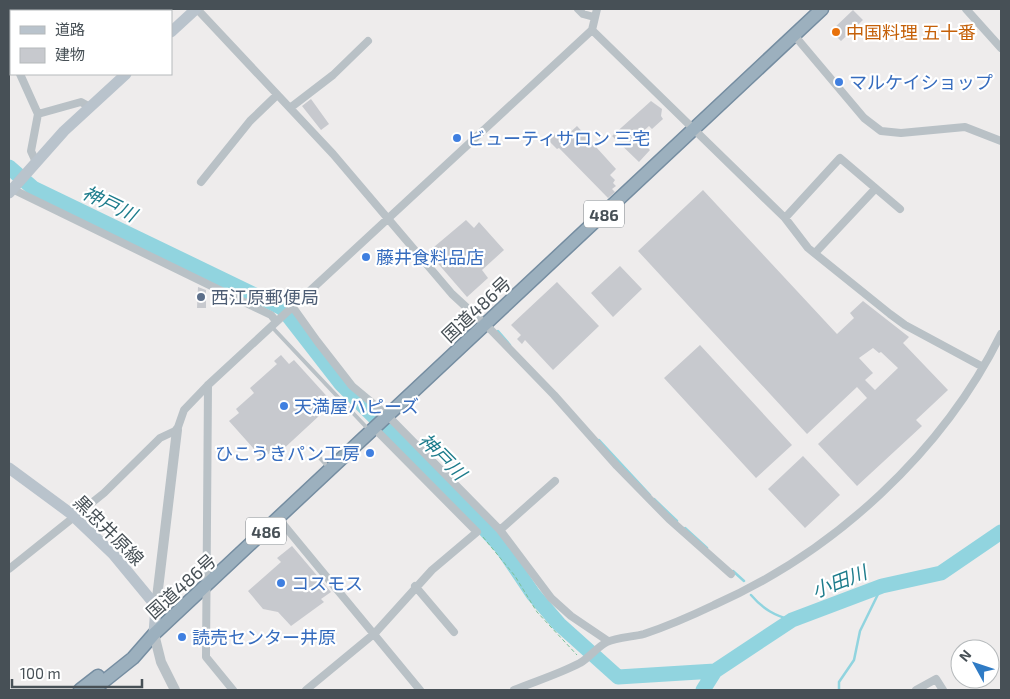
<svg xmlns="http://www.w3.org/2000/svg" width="1010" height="699" font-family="'Exo 2','Noto Sans JP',sans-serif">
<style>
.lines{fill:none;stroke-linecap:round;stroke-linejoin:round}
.stream{stroke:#91d4df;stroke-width:2.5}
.river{stroke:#91d4df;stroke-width:15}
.building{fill:#c7c9ce;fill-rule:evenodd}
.trunk-casing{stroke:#758da1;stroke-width:15}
.path{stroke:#7bc19a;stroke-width:1;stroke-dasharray:4 2.5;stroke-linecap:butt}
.service{stroke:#b9c1c6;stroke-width:4}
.minor{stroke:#b9c1c6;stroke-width:8}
.tertiary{stroke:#b9c1c6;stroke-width:10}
.secondary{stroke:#b9c3cc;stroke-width:11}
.trunk{stroke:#9cb0be;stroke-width:12}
.food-dot{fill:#e8710a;stroke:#fff;stroke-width:2}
.shop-dot{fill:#3f7fe0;stroke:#fff;stroke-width:2}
.service-dot{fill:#5c6f8a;stroke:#fff;stroke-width:2}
.labels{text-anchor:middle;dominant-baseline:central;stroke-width:4.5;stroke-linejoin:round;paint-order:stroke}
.shield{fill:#fff;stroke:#7e8489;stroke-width:1}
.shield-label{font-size:16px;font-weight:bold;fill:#475056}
.food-label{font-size:18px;fill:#c56008;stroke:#fff;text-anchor:start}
.shop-label{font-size:18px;fill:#366cbe;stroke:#fff;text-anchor:start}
.service-label{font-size:18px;fill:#4e5e75;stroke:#fff;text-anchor:start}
.street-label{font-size:18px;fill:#475056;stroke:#fff}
.water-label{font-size:19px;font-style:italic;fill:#1d7c8c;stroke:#fff}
</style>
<rect width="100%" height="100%" fill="#eeecec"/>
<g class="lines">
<!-- stream -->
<path class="stream" d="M498,331L510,345
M599,440L650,495
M654,499L677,521
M685,528L707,548
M733,571L744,581
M751,595C763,609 775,616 792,620
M839,690V682L854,660L860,631L882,586"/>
<!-- river -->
<path class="river" d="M9,167L33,188L282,308L341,384L455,497L502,548L533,594L559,624L618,677L715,671
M703,690L715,671L792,620L882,586L941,573L1001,532"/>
</g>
<!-- building -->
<path class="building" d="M853,10L863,20L841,41L831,31Z
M311,99L329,124L321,130L302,106Z
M651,101L662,109L661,116L663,119L652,129L649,126L637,137L650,150L639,162L612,136Z
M577,126L616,169L610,175L615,180L613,183L616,186L612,189L615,192L608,198L559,148L557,149L548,140L557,132L561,137L564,135L565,137Z
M703,190L837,334L854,318L850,313L863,301L909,337L903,343L948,390L916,420L922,426L857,486L818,444L867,398L857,387L807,434L638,251ZM873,348L879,353L881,352L898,368L875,390L865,380L873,373L859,358Z
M466,220L474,228L479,222L504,250L482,270L488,278L467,297L428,252Z
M620,266L642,289L613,317L591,293Z
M557,282L599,326L553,370L525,340L522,344L517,339L521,335L511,325Z
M198,287L206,290V308H197Z
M700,345L792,445L756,478L664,378Z
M281,355L289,364L294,360L333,403L279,453L275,448L263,459L229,421L239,413L236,409L254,393L250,388L277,364L274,361Z
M803,456L840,495L805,528L768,489Z
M292,546L331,592L321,599L324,602L291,626L278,612L263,609L248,591L281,562L277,558Z"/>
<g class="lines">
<!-- trunk casing -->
<g class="trunk-casing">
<path id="trunk" d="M80,690L98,676
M93,690L133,658L154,634L822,9"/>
</g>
<!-- path -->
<path class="path" d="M483,537L515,576L537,612L577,655"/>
<!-- service -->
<path class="service" d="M271,326L369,430
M319,457L329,468"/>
<!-- minor -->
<path class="minor" d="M197,9L333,154L452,294L491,330L554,395L617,466L669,519L731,574
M578,9L583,14L594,17
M966,9L1001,48
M9,14L10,9
M592,30L785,218L808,248L890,314L905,325L983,367
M794,35L864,118L881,131L901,133L965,127L1001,141
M9,40L11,54
M20,74L38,114L31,151L36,162
M290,108L333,75L368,41
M38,114L81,102L90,107
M201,182L250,121L277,95
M10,188L271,315L276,321
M785,218L840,158L900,209
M815,253L875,189
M292,306L317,341L352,386L388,416L500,530L551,598L571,616L608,641
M208,385L206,657L233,690
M278,518L420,690
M500,530L555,481
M9,569L104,493L160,438L177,430L184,410L208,385L592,30L597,9
M415,586L454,632
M306,690L375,633L432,570L477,532L374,428
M514,690C536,681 559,674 580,663C590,657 597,647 607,642C617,637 633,637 644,634C668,626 691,616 714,605C834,552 943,452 1001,334
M916,690L936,679L943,690"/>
<!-- tertiary -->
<path class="tertiary" d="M156,606L177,430
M154,634L161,662L175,690"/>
<!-- secondary -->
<path class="secondary" d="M171,32L196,9
M9,193L64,131L126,74
M9,468L70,513L113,554L156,606L154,634"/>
<!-- trunk -->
<use href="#trunk" class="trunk"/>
</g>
<!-- markers -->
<circle class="food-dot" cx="836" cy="32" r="5"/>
<g class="shop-dot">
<circle cx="839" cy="82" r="5"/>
<circle cx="457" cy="138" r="5"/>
<circle cx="366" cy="257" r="5"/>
<circle cx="284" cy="406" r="5"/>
<circle cx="370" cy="453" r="5"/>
<circle cx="281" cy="583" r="5"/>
<circle cx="182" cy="637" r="5"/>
</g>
<circle class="service-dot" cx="201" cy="297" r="5"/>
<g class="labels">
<!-- shield labels -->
<g class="shield">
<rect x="584" y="200.5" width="40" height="27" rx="4"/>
<rect x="246" y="517.5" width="40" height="27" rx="4"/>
</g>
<g class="shield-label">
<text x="604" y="214">486</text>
<text x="266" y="531">486</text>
</g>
<!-- food labels -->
<g class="food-label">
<text x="846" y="32">中国料理 五十番</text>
</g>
<!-- shop labels -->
<g class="shop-label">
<text x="849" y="82">マルケイショップ</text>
<text x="467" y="138">ビューティサロン 三宅</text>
<text x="376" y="257">藤井食料品店</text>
<text x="294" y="406">天満屋ハピーズ</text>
<text x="360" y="453" text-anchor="end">ひこうきパン工房</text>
<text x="291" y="583">コスモス</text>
<text x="192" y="637">読売センター井原</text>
</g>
<!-- service labels -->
<g class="service-label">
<text x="211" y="297">西江原郵便局</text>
</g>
<!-- street labels -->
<g class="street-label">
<text transform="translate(476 309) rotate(-43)">国道486号</text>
<text transform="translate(109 530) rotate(45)">黒忠井原線</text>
<text transform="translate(181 586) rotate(-42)">国道486号</text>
</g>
<!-- water labels -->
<g class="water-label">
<text transform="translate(110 203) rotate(26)">神戸川</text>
<text transform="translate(443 456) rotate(45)">神戸川</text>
<text transform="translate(839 581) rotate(-21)">小田川</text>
</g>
</g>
<!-- border -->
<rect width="1010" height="699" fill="none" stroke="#475056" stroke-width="20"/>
<!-- legend -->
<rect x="10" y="10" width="162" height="65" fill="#ffffff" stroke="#b5b9bb"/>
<rect x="20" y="26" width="25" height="8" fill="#b9c3cc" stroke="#b5b9bb"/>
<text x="55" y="35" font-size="15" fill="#475056">道路</text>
<rect x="20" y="48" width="25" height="15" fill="#c7c9ce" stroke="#b5b9bb"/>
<text x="55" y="60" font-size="15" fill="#475056">建物</text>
<!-- north arrow -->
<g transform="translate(975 664) rotate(310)"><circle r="24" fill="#ffffff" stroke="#b5b9bb"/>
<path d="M0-4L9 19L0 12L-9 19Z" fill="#2f7bc5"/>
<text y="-8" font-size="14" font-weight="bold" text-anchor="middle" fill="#475056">N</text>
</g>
<!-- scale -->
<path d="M12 679v8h130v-8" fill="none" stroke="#475056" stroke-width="2.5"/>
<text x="20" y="679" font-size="15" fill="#475056" stroke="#ffffff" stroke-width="4" paint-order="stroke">100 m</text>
</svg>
